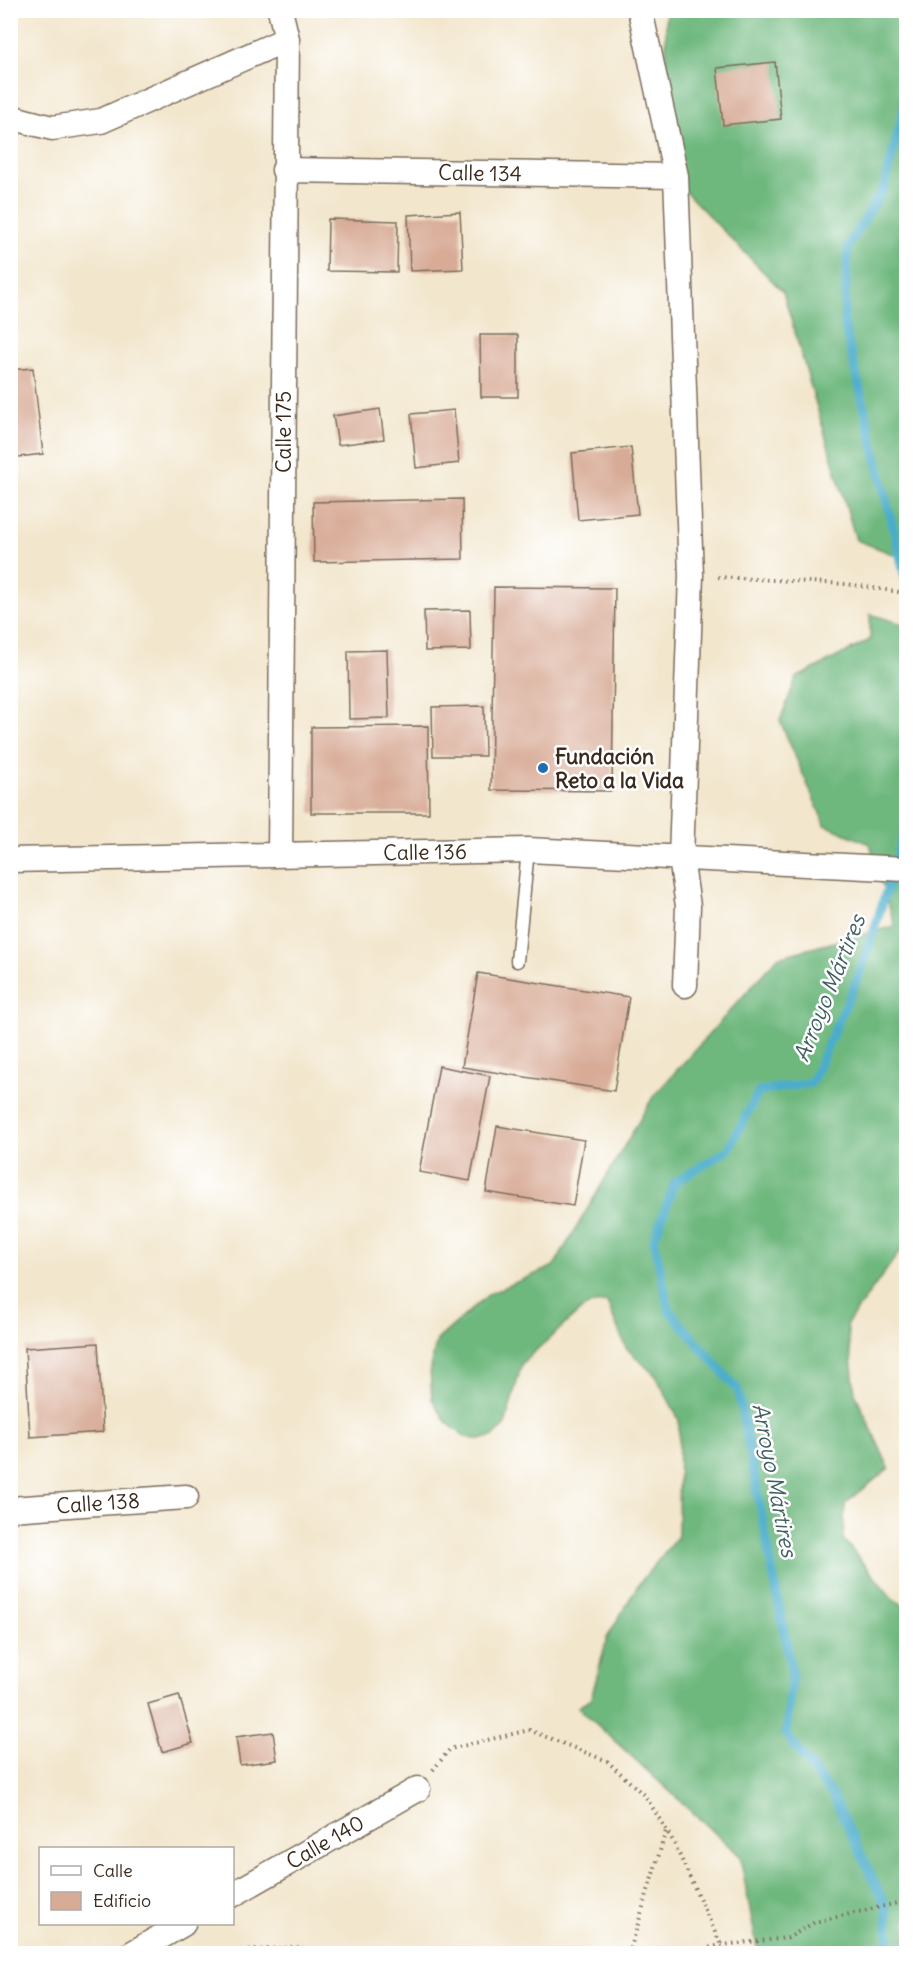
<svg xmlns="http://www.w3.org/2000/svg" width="917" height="1964" font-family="Delius,sans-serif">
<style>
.forest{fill:#6eb87e;stroke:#54714e;stroke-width:1.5}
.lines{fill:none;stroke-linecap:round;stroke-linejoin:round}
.stream{stroke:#4cadcb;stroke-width:9}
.building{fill:#d8ab96}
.lane-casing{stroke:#7b6c5b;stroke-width:15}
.street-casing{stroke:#7b6c5b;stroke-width:27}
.path{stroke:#7b6c5b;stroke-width:4;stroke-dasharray:1.5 4.5;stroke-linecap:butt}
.lane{stroke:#fff;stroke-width:12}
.street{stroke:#fff;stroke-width:24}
.poi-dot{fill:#1f6fb2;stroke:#fff;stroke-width:2}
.labels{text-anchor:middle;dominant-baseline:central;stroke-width:5;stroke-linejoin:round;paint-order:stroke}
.street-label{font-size:21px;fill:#3b2a1e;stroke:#fff}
.poi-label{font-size:21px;font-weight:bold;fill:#3b2a1e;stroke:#fff;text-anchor:start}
.water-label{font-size:22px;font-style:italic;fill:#425e63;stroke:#fff}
</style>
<rect width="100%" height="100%" fill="#fff"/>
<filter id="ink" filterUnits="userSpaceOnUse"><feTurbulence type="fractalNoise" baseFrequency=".0167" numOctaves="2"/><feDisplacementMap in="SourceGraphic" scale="12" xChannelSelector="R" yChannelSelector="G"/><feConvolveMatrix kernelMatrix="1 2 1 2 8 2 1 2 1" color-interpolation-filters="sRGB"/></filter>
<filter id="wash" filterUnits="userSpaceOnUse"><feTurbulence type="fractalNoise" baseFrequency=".008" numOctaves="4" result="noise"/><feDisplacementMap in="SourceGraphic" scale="24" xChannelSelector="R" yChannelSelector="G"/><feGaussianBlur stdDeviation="1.35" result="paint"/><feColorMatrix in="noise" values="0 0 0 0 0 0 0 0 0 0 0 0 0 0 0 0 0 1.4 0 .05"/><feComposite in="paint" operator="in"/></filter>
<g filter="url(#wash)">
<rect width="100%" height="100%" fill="#f2e6cc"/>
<!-- forest -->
<path class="forest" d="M666,11H906V559L856,540L783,292L666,172Z
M870,614L906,625V1243L847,1324L855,1393L889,1468L845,1504L843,1539L892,1598L906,1607V1953H758L740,1856L578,1707L591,1699L607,1638L638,1585L678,1536L679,1420L656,1376L626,1348L607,1302L594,1303L582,1309L522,1363L505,1425L494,1436L480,1440L466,1437L447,1423L432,1399L430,1367L437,1340L489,1294L554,1266L653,1097L778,957L895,926L870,844L825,825L780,721L796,678L870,640Z"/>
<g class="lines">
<!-- stream -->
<path class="stream" d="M906,101L884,188L848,246L844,323L906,581
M891,1954L886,1906L834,1798L786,1734L792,1673L738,1390L669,1310L654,1240L675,1182L728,1150L759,1091L811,1083L862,968L906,828"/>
</g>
<g id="blocks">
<!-- building -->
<path class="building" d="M775,62L781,119L723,125L717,68Z
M460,212L463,269L410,271L408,215Z
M328,219L398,221L397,272L327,271Z
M480,335H518V397H481Z
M33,368L43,454L10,458V370Z
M380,409L384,439L338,445L333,416Z
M454,410L459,463L416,468L411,414Z
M631,447L638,514L578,520L572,453Z
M462,499L463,559L314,562L313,502Z
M494,587L615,588L612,791L491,790Z
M470,610L471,650L425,651L424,611Z
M387,650L389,718L349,719L348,651Z
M484,706L485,756H433L432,707Z
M428,726L429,813H311V727Z
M478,973L629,997L614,1091L462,1067Z
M439,1066L490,1076L470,1181L419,1172Z
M497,1126L584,1140L573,1206L486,1192Z
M98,1343L103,1432L30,1437L25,1348Z
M179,1695L193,1743L162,1752L148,1704Z
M273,1732L277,1760L240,1765L236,1737Z"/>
</g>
</g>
<g filter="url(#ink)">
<use href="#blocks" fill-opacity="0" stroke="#7b6c5b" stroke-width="1.5"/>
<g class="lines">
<!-- lane casing -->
<g class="lane-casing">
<path id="lane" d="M517,961L528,850"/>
</g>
<!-- street casing -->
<g class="street-casing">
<path id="street" d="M280,10L287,39L280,855
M640,10L676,176L691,575L681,858L688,906L685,985
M10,117L52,128L101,121L287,39
M284,170L676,176
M10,860L528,850L906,869
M10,1509L186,1497
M232,1895L418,1789
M131,1954L183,1924"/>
</g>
<!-- path -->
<path class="path" d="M718,577L846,584L906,593
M433,1770L450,1749L529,1730L607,1761L646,1797L673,1841L721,1945
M207,1954L294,1947L350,1954
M629,1954L666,1831
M680,1954L721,1945L788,1938L815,1922L906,1901"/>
<!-- lane -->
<use href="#lane" class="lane"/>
<!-- street -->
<use href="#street" class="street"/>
</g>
</g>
<!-- markers -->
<circle class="poi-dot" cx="543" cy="768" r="6"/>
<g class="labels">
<!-- street labels -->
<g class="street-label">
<text transform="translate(480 173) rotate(1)">Calle 134</text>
<text transform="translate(283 432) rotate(-90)">Calle 175</text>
<text transform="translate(425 852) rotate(-1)">Calle 136</text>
<text transform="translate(98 1503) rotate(-4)">Calle 138</text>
<text transform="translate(325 1842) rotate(-30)">Calle 140</text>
</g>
<!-- poi labels -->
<g class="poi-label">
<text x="555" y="756">Fundación<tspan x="555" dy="24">Reto a la Vida</tspan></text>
</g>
<!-- water labels -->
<g class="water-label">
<text transform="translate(829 988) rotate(-68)">Arroyo Mártires</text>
<text transform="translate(775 1480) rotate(79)">Arroyo Mártires</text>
</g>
</g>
<!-- margin -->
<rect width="917" height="1964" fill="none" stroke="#fff" stroke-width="36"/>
<!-- legend -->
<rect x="39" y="1847" width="195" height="78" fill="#ffffff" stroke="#b1aaa5" stroke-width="1.5"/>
<rect x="51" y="1866" width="30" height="9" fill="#ffffff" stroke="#b1aaa5" stroke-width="1.5"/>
<text x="93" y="1877" font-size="18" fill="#3b2a1e">Calle</text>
<rect x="51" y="1892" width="30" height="18" fill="#d8ab96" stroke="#b1aaa5" stroke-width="1.5"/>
<text x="93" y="1907" font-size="18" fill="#3b2a1e">Edificio</text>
</svg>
